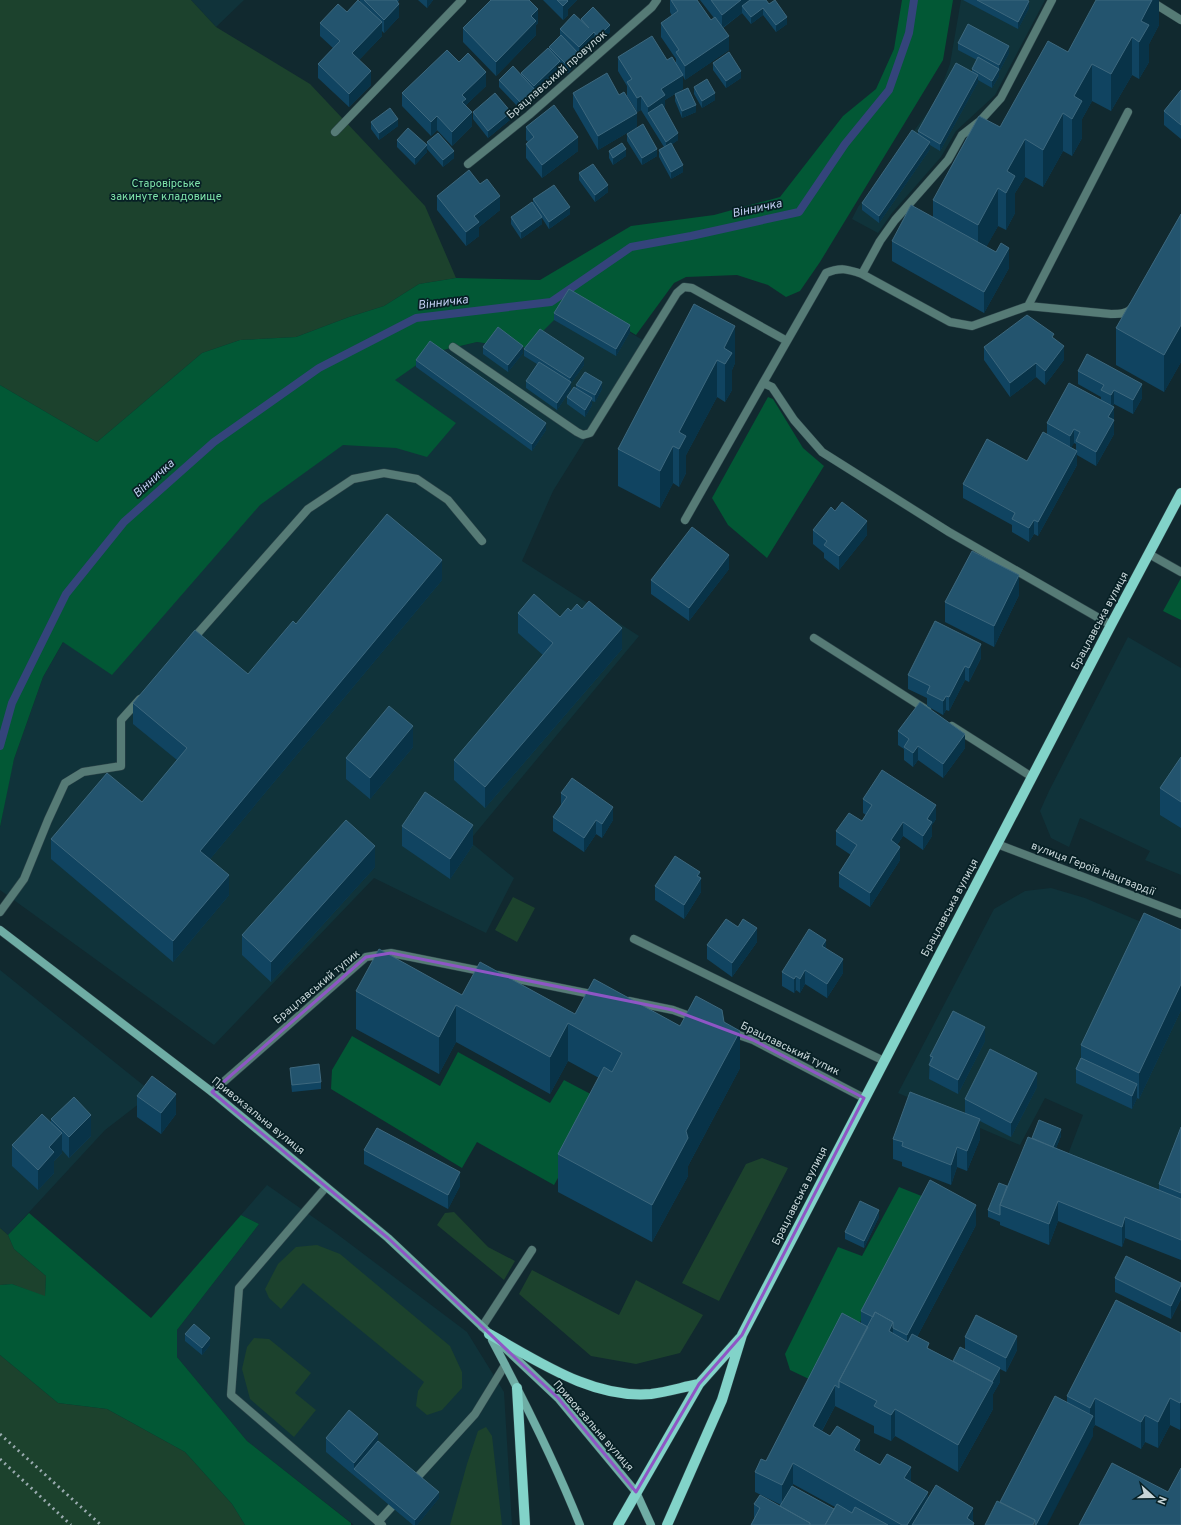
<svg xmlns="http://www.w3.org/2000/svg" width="1181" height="1525" font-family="Overpass,sans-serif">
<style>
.built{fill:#10333a}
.green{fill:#1c422d}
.forest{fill:#025835}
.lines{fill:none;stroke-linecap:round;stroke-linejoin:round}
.stream{stroke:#34447b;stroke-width:8}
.lane-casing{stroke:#2e454a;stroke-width:9}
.street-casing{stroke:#2e454a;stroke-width:9}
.secondary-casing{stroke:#2e454a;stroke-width:9}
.primary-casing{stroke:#2e454a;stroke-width:11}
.lane{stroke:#567b76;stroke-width:8}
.street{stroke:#567b76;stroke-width:8}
.secondary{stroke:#6fada5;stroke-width:8}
.primary{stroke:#82d3c9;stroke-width:10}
.rail{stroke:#9aabaf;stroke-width:3;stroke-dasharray:2 4;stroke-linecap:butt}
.wall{fill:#104461;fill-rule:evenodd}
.shaded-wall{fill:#083348}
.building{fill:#23546e;stroke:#3d687e}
.marked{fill:none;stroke:#8e56c5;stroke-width:3;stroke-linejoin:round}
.labels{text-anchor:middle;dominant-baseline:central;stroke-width:3.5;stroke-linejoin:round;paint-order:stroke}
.street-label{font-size:11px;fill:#c7d5d8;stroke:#072025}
.park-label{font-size:11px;fill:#7fe4ab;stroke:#072025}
.water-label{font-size:12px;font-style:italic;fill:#c2cef1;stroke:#072025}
</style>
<rect width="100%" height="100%" fill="#11292f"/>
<!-- built -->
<path class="built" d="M191,0H244L216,27Z
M961,0H1045L995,95L956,131L941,157L892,213L878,233L852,219L858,207L936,101L950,64Z
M569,296L646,342L553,491L522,561L639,636L469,841L514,878L486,933L374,878L214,1045L0,890V827L9,779L14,759L43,677L69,632L136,548L298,422L435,352L477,342L517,348Z
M1128,637L1181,668V875L1145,860L1150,851L1080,818L1069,847L1051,838L1040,811L1049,791Z
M1051,888L1085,898L1181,939V1214L1064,1165L1083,1115L1045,1098L1020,1145L898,1093L994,909L1025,891Z
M0,970L153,1093L105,1130L8,1235L0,1228Z
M267,1185L333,1231L467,1332L504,1392L512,1525H354L247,1441L177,1357V1330L259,1224L241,1215Z"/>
<!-- green -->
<path class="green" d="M0,0H191L216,27L310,84L425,206L456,278L419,284L384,306L349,317L296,337L240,340L202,353L97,442L0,385Z
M513,897L535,908L517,942L495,930Z
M762,1158L788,1168L719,1301L682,1283L746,1164Z
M454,1212L488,1247L515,1261L504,1280L437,1225L445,1213Z
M0,1228L8,1235L14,1249L46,1276L45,1297L12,1284L0,1285Z
M317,1245L340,1254L450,1346L462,1372V1388L442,1410L427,1415L416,1406L418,1391L424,1382L303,1283L281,1309L269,1298L265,1289L278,1264L296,1247Z
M532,1270L619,1315L636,1280L703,1315L680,1353L636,1364L591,1356L519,1294Z
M254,1338L269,1339L311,1373L295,1393L316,1410L294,1437L250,1399L242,1369L247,1347Z
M0,1355L58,1403L107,1409L185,1452L232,1504L245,1525H0Z
M486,1427L492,1436L502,1525H450L467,1464L478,1431Z"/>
<!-- forest -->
<path class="forest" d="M902,0H953L943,60L820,262L800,291L786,297L768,285L737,275L686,277L674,283L636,335L570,296L554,320L527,347L517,348L477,342L435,352L395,380L456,423L427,457L396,448L343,445L260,505L112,675L63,642L43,677L14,759L0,827V385L97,442L202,353L240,340L296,337L349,317L384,306L419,284L456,278L540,280L631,226L714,215L780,197L843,116L876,89L894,49Z
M768,397L773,399L803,448L824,466L767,558L728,525L712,498Z
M1181,578V620L1163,611Z
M352,1036L440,1086L458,1052L550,1103L564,1080L602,1100L554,1185L477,1142L462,1168L331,1089L332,1070Z
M899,1187L924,1197L854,1334L811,1380L790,1370L785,1354L838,1247L862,1256Z
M29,1213L151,1318L241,1215L259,1224L177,1330V1357L247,1441L351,1523V1525H245L232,1504L185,1452L107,1409L58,1403L0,1355V1285L12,1284L45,1296L46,1276L14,1249L8,1235Z"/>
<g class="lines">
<!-- stream -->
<path class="stream" d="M0,746L12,703L66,594L124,522L214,442L319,368L416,318L551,302L631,247L691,236L799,212L845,144L889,90L909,33L914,0"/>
<!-- lane casing -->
<g class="lane-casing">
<path id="lane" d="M1052,0L1001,98L980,121L962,135L948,160L895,220L880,241L862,274L950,322L972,326L1028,306L1128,112
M1149,0L1181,20
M1028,306L1111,314C1119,314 1129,314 1133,306
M453,347L577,432L583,435L590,433L677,293L684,287L692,288L787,341
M763,383L826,273C841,267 847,269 862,274
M685,520L763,383L772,387L794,420L822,452L949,532L1111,625
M1149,554L1181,572
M814,638L927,710
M192,640L308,509L353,479L384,473L417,479L448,500L482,541
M952,726L1032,777
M0,912L24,879L48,820L65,783L83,772L121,766V720L140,699
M634,939L884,1061
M326,1187L239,1288L231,1395L382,1525
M482,1327L532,1250
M413,1482L475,1414L505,1365
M378,1522L398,1500"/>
</g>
<!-- street casing -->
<g class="street-casing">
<path id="street" d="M335,132L462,0
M468,164L529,115L652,7L657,0
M997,844L1181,914
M497,975L596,995
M629,1001L673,1010L695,1018
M730,1032L753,1040L864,1098
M212,1092L366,957L391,953L486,972"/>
</g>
<!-- secondary casing -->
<g class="secondary-casing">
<path id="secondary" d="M0,930L212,1092L388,1238L558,1398L636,1492L651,1525
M492,1340C524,1400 555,1462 580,1525"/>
</g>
<!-- primary casing -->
<g class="primary-casing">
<path id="primary" d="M489,1334C538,1361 592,1399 651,1394C667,1392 683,1387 699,1384
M517,1388L525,1525
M618,1525L699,1384L740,1338
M667,1525L722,1400L742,1335L1111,625L1181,493"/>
</g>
<!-- lane -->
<use href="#lane" class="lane"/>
<!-- street -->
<use href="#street" class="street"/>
<!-- secondary -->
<use href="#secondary" class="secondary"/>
<!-- primary -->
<use href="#primary" class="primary"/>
<!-- rail -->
<path class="rail" d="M0,1434L101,1525
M0,1459L71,1525"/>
</g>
<!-- wall -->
<path class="wall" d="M360,0H399L398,2L399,17L384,33L382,31V36L359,60L371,85L349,107L318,78V64L333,48L320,36V23L347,12L360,1Z
M418,0H433L427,8Z
M543,0H577L568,9V15L563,20Z
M670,0H697L711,20L714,18L700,0H766L787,24L776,32L763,15L751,24L742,13L723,28L729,50L685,80L683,76V89L665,100V110L678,140L672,144L683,172L671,179L659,157V150L664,147L641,110L637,112L627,96V86L618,71V57L667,60L676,63V59L661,37V23L672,16L670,12Z
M963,0H1027L1029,8L1018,29Z
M1159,0V25L1149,44V62L1139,79L1132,75L1111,111L1092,101L1082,119V138L1072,156L1063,151L1043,187L1025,177L1015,193V213L1006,230L998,226L986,247L996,252L1009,268L984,313L892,261V241L933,217V200L1000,127L1068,52Z
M581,19L610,32L598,44L594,39L579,54V61L568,73L560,65V68L535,92V97L521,110L499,87V80L521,76V73L549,49V47L560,36V29L581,21Z
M538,23L536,25V35L496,76L463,42V28Z
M958,43L1009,53L999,72V76L992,88L978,80V82L940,151L930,145V149L879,223L862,210V203L918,134V131L972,72V69L977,60L958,50Z
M459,62L486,86L466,105L472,126L452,146L437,130L431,136L402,106V93Z
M713,63L741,78L726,88L713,70Z
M694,87L715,100L702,108L694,94Z
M1181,90V139L1164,125V111Z
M573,93L637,127L598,150L573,107Z
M675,94L696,112L682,118L675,101Z
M473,112L511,119L488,138L473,119Z
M371,122L398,126L379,140L371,129Z
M526,127L578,151L542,178L526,158V144L528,142L526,140Z
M627,134L657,156L642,165L627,141Z
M397,140L427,152L415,165L397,147Z
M427,142L454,158L443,167L427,149Z
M609,151L626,156L613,165L609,158Z
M579,173L608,192L595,202L579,180Z
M437,196L500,210L479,227V236L466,246L437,210Z
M533,199L570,214L549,229L542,218V224L521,239L511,224V217L533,205Z
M1181,214V362L1164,392L1116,365V328Z
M694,304L735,363L732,370V390L725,402L717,397L686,455V473L679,487L673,483L660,508L618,486V449Z
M554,313L630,332L616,356L554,320Z
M1054,338L1064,360L1045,385L1036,377L1010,397L984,360V347Z
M483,347L523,353L508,372L483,354Z
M524,349L584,365L571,383V389L557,410L526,388V381L537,364L524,356Z
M416,360L546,430L532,451L416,367Z
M1078,371L1142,398L1133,414L1114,404L1112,407H1114V434L1096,466L1077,455V465L1038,536L1034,534L1029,542L1012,532V525L963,498V484L1027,461L1047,434V423L1101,400V397L1078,384ZM1074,443L1076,444V450L1071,447Z
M576,385L602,389L595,402L592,401V405L585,417L567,404V397L576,388Z
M813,530L867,535L839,570L824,558V553L813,544Z
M729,569L689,621L651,594V580Z
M442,580L210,859L229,895L173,962L51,859V839L142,802L177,760L133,724V703L248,674L296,624Z
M1019,595L994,647L945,622V602Z
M518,613L560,617L622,649L485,808L454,780V760L543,655L518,633Z
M981,658L969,682L965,680L949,711L946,710L943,715L927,706V698L908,689V675Z
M898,731L965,748L943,778L918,760L913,767L904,760V749L898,745Z
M413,747L370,799L346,779V758Z
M1181,757V828L1160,815V788Z
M561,793L613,820L602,838L596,834L584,852L553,831V817L561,805Z
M863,799L936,819L932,825V836L923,850L903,836L897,845L900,860L870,907L839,887V873L851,855L836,845V831L862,821L866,815L863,813Z
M402,826L473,845L450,879L402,846Z
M375,867L271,982L242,955V935Z
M655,886L701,892L684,919L655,900Z
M1181,930V1010L1139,1099L1137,1098L1132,1109L1076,1083V1069L1081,1058V1045Z
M757,942L732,977L707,959V945Z
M826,948L843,973L827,998L805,984L800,993L796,990L794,993L782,986V972Z
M356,991L462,995L575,1014L680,1026L724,1022L740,1068L688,1166V1176L652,1242L558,1192V1154L599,1078L568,1061L550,1094L456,1042L439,1074L356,1029Z
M985,1041L958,1094L929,1079L930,1056Z
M290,1068L321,1082V1089L292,1092L290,1075Z
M1037,1087L1011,1137L980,1121V1139L967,1171L957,1167L951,1185L902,1166V1162L893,1159V1139L965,1113V1099Z
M137,1096L176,1114L161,1134L137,1117Z
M51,1119L91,1136L69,1158L62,1150V1153L54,1161V1173L38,1190L12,1166V1145L51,1123Z
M1181,1127V1260L1125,1238L1122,1247L1058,1221L1049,1245L1000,1225V1222L988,1217V1210L1007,1186L1032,1138L1061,1136L1056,1148L1159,1190V1184Z
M364,1150L460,1186L448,1209L364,1164Z
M879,1217L864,1248L845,1239V1232Z
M976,1225L917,1337L929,1349L953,1361L965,1350V1337L1017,1350L1006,1372L1000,1369V1382L993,1394V1409L958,1472L895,1436L891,1441L874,1433V1426L835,1406L822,1431L860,1453L911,1482L928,1498L973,1522L974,1525H751L754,1519V1504L780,1506L781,1505L755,1492V1472L766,1461L861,1323V1311ZM793,1484L835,1507L834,1509L792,1486Z
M1115,1278L1181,1283V1299L1171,1319L1115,1292Z
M1181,1333L1180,1430L1170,1425L1158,1448L1145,1442L1141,1449L1095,1425L1093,1428V1436L1000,1502L1067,1402V1396Z
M185,1334L210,1345L202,1355L185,1341Z
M326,1438L378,1441L439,1498L417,1525H413L326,1452Z"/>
<!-- shaded-wall -->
<path class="shaded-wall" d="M427,0H433L427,8Z
M565,0H577L568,9V15L563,20V6Z
M741,0H758L742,6V13L722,28V15Z
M1152,0H1159V25L1149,44V62L1139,79V42L1141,21Z
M1029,1V8L1018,29V22Z
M399,4V17L384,33V20Z
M763,8V15L751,24V17Z
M538,9V23L536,25V35L496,76V62L531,16Z
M787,17V24L776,32V25Z
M382,22V36L352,67V53Z
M610,25V32L598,44V37Z
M594,32V39L579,54V47Z
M729,36V50L685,80V66Z
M1132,37V75L1111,111V74Z
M1009,46V53L999,72V76L992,88V81L999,69V65Z
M579,54V61L568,73V66Z
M560,61V68L535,92V97L521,110V103L534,91V86Z
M1092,64V101L1082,119V138L1072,156V119L1074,96Z
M371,71V85L349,107V94Z
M741,71V78L726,88V81Z
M486,72V86L466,105L462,116V95Z
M683,75V89L665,100V109L651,118L648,113V120V107L661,89Z
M978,75V82L940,151V144Z
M715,93V100L702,108V101Z
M641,96V110L637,112V98Z
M696,105V112L682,118V111Z
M472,112V126L452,146V132Z
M511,112V119L488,138V131Z
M637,113V127L598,150V136Z
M1063,113V151L1043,187V150Z
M437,116V130L431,136V122Z
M398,119V126L379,140V133Z
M678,133V140L666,149V142Z
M578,137V151L542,178V165Z
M1025,139V177L1015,193V213L1006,230V193L1007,171Z
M930,142V149L879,223V216Z
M427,145V152L415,165V158Z
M626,149V156L613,165V158Z
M657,149V156L642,165V158Z
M454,151V158L443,167V160Z
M683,165V172L671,179V172Z
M608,185V192L595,202V195Z
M998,188V226L978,262V225Z
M500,196V210L479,227V236L466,246V232L474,216Z
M570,207V214L549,229V222Z
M542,217V224L521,239V232Z
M1009,248V268L984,313V292Z
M630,325V332L616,356V349Z
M1181,325V362L1164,392V355Z
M735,326V363L732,370V390L725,402V364L724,348Z
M523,346V353L508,372V365Z
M1064,346V360L1045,385V371Z
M584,358V365L571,383V389L557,410V403L570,385V378Z
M717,360V397L686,455V473L679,487V432Z
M1036,363V377L1010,397V383Z
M602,382V389L595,402V395Z
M1142,384V398L1133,414V400Z
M1114,390V404L1111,409V395Z
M592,398V405L585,417V410Z
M1114,407V434L1096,466V452L1108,417Z
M546,423V430L532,451V444Z
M1074,429V443L1070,450V436Z
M673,446V483L660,508V471Z
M1077,451V465L1038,536V522Z
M1034,520V534L1029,542V528Z
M867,521V535L839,570V556Z
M729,555V569L689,621V608Z
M442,560V580L200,871V851Z
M1019,575V595L994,647V626Z
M622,628V649L485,808V787Z
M981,644V658L969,682V668Z
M965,666V680L949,711V697Z
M946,696V710L943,715V701Z
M413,726V747L370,799V778Z
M965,734V748L943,778V764Z
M918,746V760L913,767V753Z
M936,805V819L932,825V836L923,850V836L927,819Z
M613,807V820L602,838V824Z
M596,820V834L584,852V838Z
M903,822V836L891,854V840Z
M473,825V845L450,879V859Z
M375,846V867L271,982V962Z
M900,847V860L870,907V893Z
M700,872V880L701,878V892L684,919V905L697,876Z
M229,875V895L173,962V941Z
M757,928V942L732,977V963Z
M826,940V954L822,946Z
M843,959V973L827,998V984Z
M805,970V984L800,993V979Z
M796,976V990L794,993V979Z
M1181,984V1010L1139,1099V1073Z
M456,1005V1042L439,1074V1037Z
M568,1023V1061L550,1094V1057Z
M985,1027V1041L958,1094V1080Z
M740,1031V1068L688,1166V1176L652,1242V1205L686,1131Z
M1037,1073V1087L1011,1137V1123Z
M1137,1084V1098L1132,1109V1096Z
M176,1094V1114L161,1134V1113Z
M91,1115V1136L69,1158V1137Z
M980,1119V1139L967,1171V1151Z
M1061,1129V1136L1049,1165V1158Z
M62,1133V1153L54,1161V1173L38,1190V1170L49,1147Z
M957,1147V1167L951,1185V1165Z
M460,1172V1186L448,1209V1195Z
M1058,1201V1221L1049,1245V1224Z
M976,1205V1225L907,1356V1335Z
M879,1210V1217L864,1248V1241Z
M1125,1217V1238L1122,1247V1227Z
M1181,1285V1299L1171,1319V1306Z
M893,1322V1348L889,1331Z
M1017,1336V1350L1006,1372V1358Z
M210,1338V1345L202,1355V1348Z
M1000,1368V1382L993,1394V1409L958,1472V1445Z
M835,1385V1406L813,1447V1426Z
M1095,1398V1425L1093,1428V1436L1047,1525H1036L1090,1422V1408Z
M1170,1398V1425L1158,1448V1422Z
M1181,1401V1428L1180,1430V1403Z
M895,1409V1436L891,1441V1415Z
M1145,1415V1442L1141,1449V1422Z
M378,1434V1448L354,1469V1463Z
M860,1440V1460L854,1450Z
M793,1463V1484L782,1505V1485Z
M911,1467V1487L904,1478Z
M439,1492V1498L417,1525H415V1520Z
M928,1492V1512L920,1525H907Z
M973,1508V1522L971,1525L967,1518Z"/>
<!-- building -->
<path class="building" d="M358,0L382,22L352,53L371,71L349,94L318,64L340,41L320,23L338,4L347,12Z
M364,0H396L399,4L384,20Z
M491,0H529L538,9L531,16L536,21L496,62L463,28Z
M557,0H567L568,1L563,6Z
M671,0H697L711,20L715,17L729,36L685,66L676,52L679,50L661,23L678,11Z
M711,0H741L722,15Z
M750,0H766L769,4L775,0L787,17L776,25L763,8L751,17L742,6Z
M977,0H1027L1029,1L1018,22Z
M1096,0H1152L1141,21L1149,25L1139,42L1132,37L1111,74L1092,64L1074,96L1082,101L1072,119L1063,113L1043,150L1025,139L1007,171L1015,176L1006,193L998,188L978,225L933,200L979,116L1000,127L1048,41L1068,52Z
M593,7L610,25L598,37L594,32L579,47L560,29L574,14L589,28L581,19Z
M968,24L1009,46L999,65L958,43Z
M561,35L579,54L568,66L549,47Z
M652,36L667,60L672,57L683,75L661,89L665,95L648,107L641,96L637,98L627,82L632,79L618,57Z
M548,48L560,61L534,86L521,73Z
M447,50L459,62L468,53L486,72L462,95L466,99L462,102L472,112L452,132L437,116L431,122L402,93Z
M729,52L741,71L726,81L713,63Z
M978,57L999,69L992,81L972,69Z
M956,63L978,75L940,144L918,131Z
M513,66L535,90L521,103L499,80Z
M607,73L619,95L624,92L637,113L598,136L573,93Z
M707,79L715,93L702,101L694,87Z
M688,88L696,105L682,111L675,94Z
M1181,90V125L1164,111Z
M495,93L511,112L488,131L473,112Z
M662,104L678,133L666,142L648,113Z
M554,105L578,137L542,165L526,144L534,137L526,127Z
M390,108L398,119L379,133L371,122Z
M643,124L657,149L642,158L627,134Z
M408,128L427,145L415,158L397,140Z
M912,130L930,142L879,216L862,203Z
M438,133L454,151L443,160L427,142Z
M622,143L626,149L613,158L609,151Z
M671,143L683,165L671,172L659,150Z
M593,164L608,185L595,195L579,173Z
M469,170L480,184L487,179L500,196L474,216L479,222L466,232L437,196Z
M554,185L570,207L549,222L533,199Z
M532,202L542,217L521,232L511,217Z
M911,205L996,252L1001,243L1009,248L984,292L892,241Z
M1181,214V325L1164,355L1116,328Z
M569,289L630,325L616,349L554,313Z
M694,304L735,326L724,348L732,353L725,364L717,360L679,432L686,436L679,449L673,446L660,471L618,449Z
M1027,315L1054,334L1052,337L1064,346L1045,371L1036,363L1010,383L984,347Z
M498,327L523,346L508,365L483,347Z
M540,329L584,358L570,378L524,349Z
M430,341L546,423L532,444L416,360Z
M1087,354L1142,384L1133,400L1114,390L1111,395L1101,390L1104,385L1078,371Z
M539,362L571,382L557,403L526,381Z
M585,372L602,382L595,395L576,385Z
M1069,383L1114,407L1108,417L1114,420L1096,452L1076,441L1080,432L1074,429L1070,436L1047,423Z
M574,387L592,398L585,410L567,397Z
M1043,432L1077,451L1038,522L1034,520L1029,528L1012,519L1015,513L963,484L987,439L1027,461Z
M842,502L867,521L839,556L824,545L827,541L813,530L831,507L835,511Z
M387,514L442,560L200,851L229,875L173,941L51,839L107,773L142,802L187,748L133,703L195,630L248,674L293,621L296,624Z
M692,527L729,555L689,608L651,580Z
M972,551L1019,575L994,626L945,602Z
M534,594L560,617L568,608L571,611L577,604L582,609L589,601L622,628L485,787L454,760L553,643L518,613Z
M935,621L981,644L969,668L965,666L949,697L946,696L943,701L927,693L930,686L908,675Z
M920,702L965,734L943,764L918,746L913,753L904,747L909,739L898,731Z
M389,706L413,726L370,778L346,758Z
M1181,757V802L1160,788Z
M882,770L936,805L927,819L932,822L923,836L903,822L891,840L900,847L870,893L839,873L857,845L836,831L849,813L862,821L872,805L863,799Z
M572,778L613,807L602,824L596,820L584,838L553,817L567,797L561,793Z
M425,792L473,825L450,859L402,826Z
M346,820L375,846L271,962L242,935Z
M675,856L700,872L697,876L701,878L684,905L655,886Z
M1144,913L1181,930V984L1139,1073L1081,1045Z
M726,919L738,927L743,919L757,928L732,963L707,945Z
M809,929L826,940L822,946L843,959L827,984L805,970L800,979L796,976L794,979L782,972Z
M379,949L462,995L480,962L575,1014L594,979L680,1026L696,996L722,1010L724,1022L740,1031L686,1131L688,1138L652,1205L558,1154L604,1067L612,1072L622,1053L568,1023L550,1057L456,1005L439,1037L356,991Z
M953,1011L985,1027L958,1080L929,1065L933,1057L930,1056Z
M990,1049L1037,1073L1011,1123L965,1099Z
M1081,1058L1137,1084L1132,1096L1076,1069Z
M319,1064L321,1082L292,1085L290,1068Z
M152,1076L176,1094L161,1113L137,1096Z
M910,1092L980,1119L967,1151L957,1147L951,1165L902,1146L903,1142L893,1139Z
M74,1097L91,1115L69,1137L51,1119Z
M42,1114L62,1133L49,1147L54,1152L38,1170L12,1145Z
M1039,1120L1061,1129L1053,1147L1032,1138Z
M1181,1127V1193L1159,1184Z
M377,1128L460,1172L448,1195L364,1150Z
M1028,1137L1181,1199V1240L1125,1217L1122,1227L1058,1201L1049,1224L1000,1205Z
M930,1180L976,1205L907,1335L893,1328V1322L875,1312L873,1317L861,1311Z
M999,1183L1007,1186L1000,1205V1215L988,1210Z
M860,1201L879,1210L864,1241L845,1232Z
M1126,1256L1181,1283V1285L1171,1306L1115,1278Z
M1116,1300L1181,1333V1401L1180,1403L1170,1398L1158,1422L1145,1415L1141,1422L1095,1398L1090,1408L1067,1396Z
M875,1312L893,1322L889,1331L908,1342L912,1334L929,1343L927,1348L993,1382L958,1445L895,1409L891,1415L874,1406L877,1401L839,1381Z
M842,1313L868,1327L839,1381V1388L835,1385L813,1426L830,1436L837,1426L860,1440L854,1450L880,1465L887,1454L911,1467L904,1478L928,1492L907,1525H902L793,1463L782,1485L755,1472L761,1459L766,1461Z
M976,1315L1017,1336L1006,1358L965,1337Z
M194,1324L210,1338L202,1348L185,1334Z
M960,1347L1000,1368L992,1382L953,1361Z
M1055,1396L1093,1416L1036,1525H1035V1520L1000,1502Z
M349,1410L378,1434L354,1463L326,1438Z
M378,1441L439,1492L415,1520L354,1469Z
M1112,1463L1168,1492L1181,1468V1525H1079Z
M936,1485L973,1508L967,1518L974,1523L973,1525H912Z
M792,1486L834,1509L825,1525H810V1523L780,1506Z
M760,1495L810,1523L809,1525H751L760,1508L754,1504Z
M997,1501L1035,1520L1033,1525H985Z
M837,1504L852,1513L855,1507L888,1525H825Z"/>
<!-- marked area -->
<path class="marked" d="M391,953L673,1010L753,1040L864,1098L742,1335L699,1384L636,1492L558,1398L388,1238L212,1092L366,957Z"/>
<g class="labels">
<!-- street labels -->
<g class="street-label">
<text transform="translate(557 75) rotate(-41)">Брацлавський провулок</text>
<text transform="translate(1100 621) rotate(-62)">Брацлавська вулиця</text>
<text transform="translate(1093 869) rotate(21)">вулиця Героїв Нацгвардії</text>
<text transform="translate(950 908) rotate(-62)">Брацлавська вулиця</text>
<text transform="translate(317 987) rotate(-40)">Брацлавський тупик</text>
<text transform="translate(790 1049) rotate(26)">Брацлавський тупик</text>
<text transform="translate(258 1116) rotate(39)">Привокзальна вулиця</text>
<text transform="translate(800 1196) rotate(-63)">Брацлавська вулиця</text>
<text transform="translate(593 1426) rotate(49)">Привокзальна вулиця</text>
</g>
<!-- park labels -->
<g class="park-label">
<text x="166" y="184">Старовірське<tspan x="166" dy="13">закинуте кладовище</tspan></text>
</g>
<!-- water labels -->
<g class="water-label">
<text transform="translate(757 209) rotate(-12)">Вінничка</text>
<text transform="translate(443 303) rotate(-7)">Вінничка</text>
<text transform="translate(154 479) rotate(-42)">Вінничка</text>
</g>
</g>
<!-- north arrow -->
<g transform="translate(1153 1497) rotate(111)" stroke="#072025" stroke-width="3" paint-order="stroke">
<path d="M0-3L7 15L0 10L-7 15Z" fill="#c7d5d8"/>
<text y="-6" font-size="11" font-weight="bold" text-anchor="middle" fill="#c7d5d8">N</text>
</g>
</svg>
